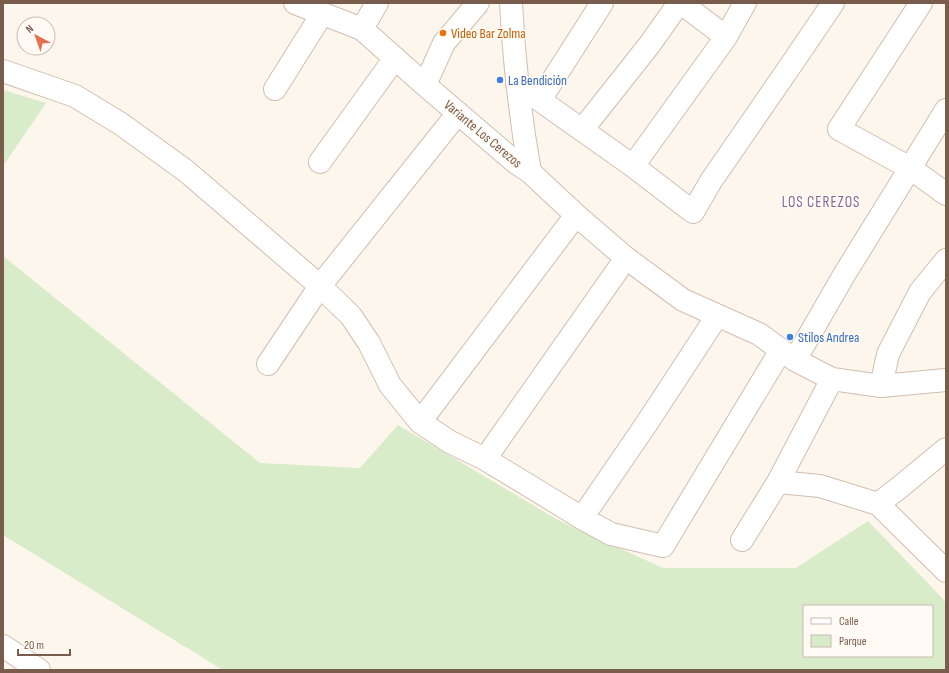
<svg xmlns="http://www.w3.org/2000/svg" width="949" height="673" font-family="'Sofia Sans Condensed',sans-serif">
<style>
.green{fill:#d8ecc9;fill-rule:evenodd}
.lines{fill:none;stroke-linecap:round;stroke-linejoin:round}
.minor-casing{stroke:#d1beb0;stroke-width:24}
.minor{stroke:#fff;stroke-width:22}
.food-dot{fill:#e8710a;stroke:#fffaf3;stroke-width:1.5}
.shop-dot{fill:#3f7fe0;stroke:#fffaf3;stroke-width:1.5}
.labels{text-anchor:middle;dominant-baseline:central;stroke-width:3;stroke-linejoin:round;paint-order:stroke}
.food-label{font-size:14px;fill:#c56008;stroke:#fffaf3;text-anchor:start}
.shop-label{font-size:14px;fill:#366cbe;stroke:#fffaf3;text-anchor:start}
.street-label{font-size:14px;fill:#7a5c4d;stroke:#fffaf3}
.neighbourhood-label{font-size:15px;letter-spacing:1px;fill:#846695;stroke:#fffaf3}
</style>
<rect width="100%" height="100%" fill="#fdf6ec"/>
<!-- green -->
<path class="green" d="M3,90L46,103L3,166Z
M3,256L260,463L360,468L398,425L558,520L663,568H796L868,521L946,602V670H223L3,535ZM804,606H932V656H804Z"/>
<g class="lines">
<!-- minor casing -->
<g class="minor-casing">
<path id="minor" d="M295,3L362,29L425,85L515,162L530,172L576,215L626,258L683,300L759,334L781,350L795,360L832,379L881,386L946,380
M511,3C514,60 520,116 530,172
M681,3L726,37
M921,3L839,129L910,168L946,194
M362,29L377,3
M3,71L75,96L121,124L186,171L320,286L351,316L369,343L390,385L420,422L450,442L485,459L582,518L611,534L663,546L781,350
M517,84L633,166L693,212L711,181L793,62L833,3
M425,85L444,43L478,3
M275,89L322,14
M540,100L602,3
M582,130L650,44L679,3
M320,162L395,58
M633,166L726,37L745,3
M795,360L844,275L946,110
M268,364L320,286L458,113
M881,386L888,354L920,292L946,260
M420,422L576,215
M485,459L626,258
M778,482L820,486L878,504L900,487L946,449
M878,504L946,571
M582,518L647,423L717,316
M742,540L778,482L832,379
M3,646L39,670"/>
</g>
<!-- minor -->
<use href="#minor" class="minor"/>
</g>
<!-- markers -->
<circle class="food-dot" cx="443" cy="33" r="4"/>
<g class="shop-dot">
<circle cx="500" cy="80" r="4"/>
<circle cx="790" cy="337" r="4"/>
</g>
<g class="labels">
<!-- food labels -->
<g class="food-label">
<text x="451" y="33">Video Bar Zolma</text>
</g>
<!-- shop labels -->
<g class="shop-label">
<text x="508" y="80">La Bendición</text>
<text x="798" y="337">Stilos Andrea</text>
</g>
<!-- street labels -->
<g class="street-label">
<text transform="translate(483 134) rotate(40)">Variante Los Cerezos</text>
</g>
<!-- neighbourhood labels -->
<g class="neighbourhood-label">
<text x="821" y="202">LOS CEREZOS</text>
</g>
</g>
<!-- border -->
<rect width="949" height="673" fill="none" stroke="#7a5c4d" stroke-width="8"/>
<!-- legend -->
<rect x="803" y="605" width="130" height="52" fill="#fffaf3" stroke="#cabbb1"/>
<rect x="811" y="618" width="20" height="6" fill="#ffffff" stroke="#cabbb1"/>
<text x="839" y="625" font-size="12" fill="#7a5c4d">Calle</text>
<rect x="811" y="635" width="20" height="12" fill="#d8ecc9" stroke="#cabbb1"/>
<text x="839" y="645" font-size="12" fill="#7a5c4d">Parque</text>
<!-- north arrow -->
<g transform="translate(36 36) rotate(319)"><circle r="19" fill="#fffaf3" stroke="#cabbb1"/>
<path d="M0-3L7 15L0 10L-7 15Z" fill="#e76f51"/>
<text y="-6" font-size="11" font-weight="bold" text-anchor="middle" fill="#7a5c4d">N</text>
</g>
<!-- scale -->
<path d="M18 649v6h52v-6" fill="none" stroke="#7a5c4d" stroke-width="2"/>
<text x="24" y="649" font-size="12" fill="#7a5c4d" stroke="#fffaf3" stroke-width="3" paint-order="stroke">20 m</text>
</svg>
